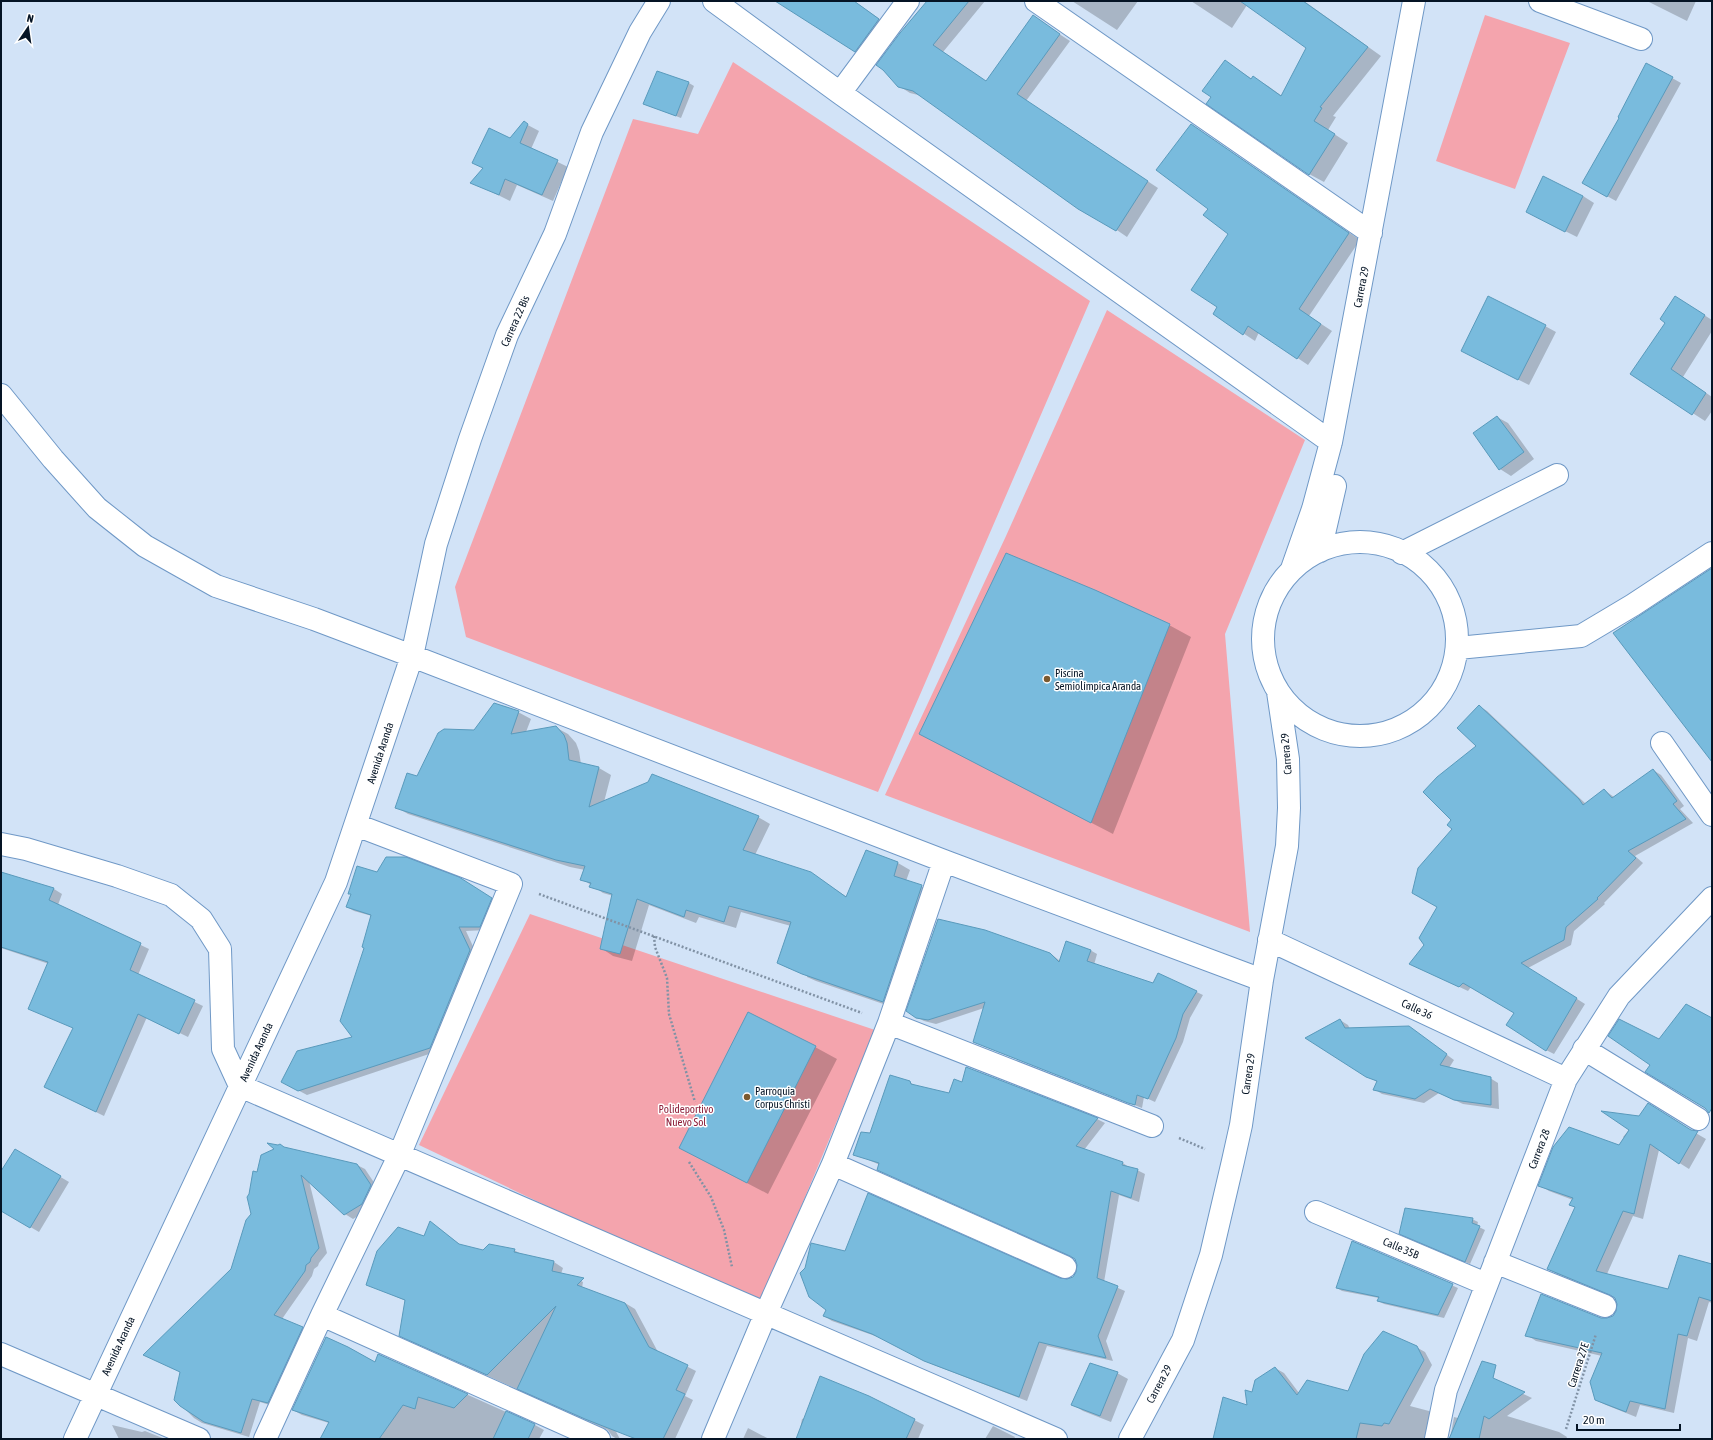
<svg xmlns="http://www.w3.org/2000/svg" width="1713" height="1440" font-family="'Asap Condensed',sans-serif">
<style>
.park{fill:#f4a4ad}
.shadow{fill:#0003}
.building{fill:#79bbdd;stroke:#599abc}
.lines{fill:none;stroke-linecap:round;stroke-linejoin:round}
.minor-casing{stroke:#6f98c6;stroke-width:24}
.path{stroke:#8192a5;stroke-width:2.5;stroke-dasharray:2 2;stroke-linecap:butt}
.minor{stroke:#fff;stroke-width:22}
.poi-dot{fill:#7b5a30;stroke:#fff;stroke-width:1.5}
.labels{text-anchor:middle;dominant-baseline:central;stroke-width:3;stroke-linejoin:round;paint-order:stroke}
.street-label{font-size:11px;fill:#051425;stroke:#fff}
.poi-label{font-size:11px;fill:#051425;stroke:#fff;text-anchor:start}
.park-label{font-size:11px;fill:#8d1e39;stroke:#fff}
</style>
<rect width="100%" height="100%" fill="#d2e3f7"/>
<!-- park -->
<path class="park" d="M1485,15L1570,43L1515,189L1436,161Z
M733,62L1090,301L878,792L466,637L455,587L633,119L698,134Z
M1107,310L1305,440L1225,634L1250,932L885,795L1006,536Z
M530,914L875,1030L759,1307L419,1145Z"/>
<!-- shadow -->
<path class="shadow" d="M777,1H854L888,25L865,57Z
M927,1H985L943,52L987,82L1033,17L1070,41L1026,101L1158,188L1127,237L922,96L910,93L899,86Z
M1072,1H1138L1117,30Z
M1191,1H1304L1381,56L1333,116L1336,117L1328,130L1348,143L1324,182L1309,174L1213,97L1225,61L1252,79L1253,77L1268,86L1282,96L1307,47L1247,5L1232,28Z
M1647,1H1696L1687,21Z
M1647,64L1681,83L1616,201L1583,183L1621,117Z
M689,83L694,86L681,118L644,104Z
M524,123L539,131L531,149L568,167L553,201L517,185L510,201L472,182Z
M1192,125L1360,240L1309,316L1332,331L1308,365L1259,332L1255,341L1214,314L1219,307L1229,234Z
M1583,196L1594,203L1577,237L1527,212Z
M1688,305L1712,320V331L1683,377L1712,397V411L1705,421L1632,374Z
M1545,326L1556,332L1529,385L1473,357Z
M1497,417L1508,423L1534,459L1511,476L1500,469Z
M1169,625L1191,637L1113,834L920,734Z
M1479,706L1487,711L1586,804L1604,790L1614,797L1653,770L1661,775L1684,806L1680,809L1693,823L1635,856L1643,863L1604,903L1605,904L1574,931L1571,945L1528,968L1585,1004L1554,1054L1546,1050L1515,1012L1471,987L1468,991L1419,968L1438,906L1453,829V820L1477,746Z
M518,712L531,719L526,732L555,727L568,734L576,743L579,751L581,764L599,768L611,775L604,802L758,817L770,824L755,855L810,873L847,897L867,851L898,863L910,870L906,881L921,886L933,893L895,1008L816,981L807,977V975L790,967V969L778,963L791,926L741,912L736,928L699,917L696,923L649,905L632,961L613,956L601,948L613,896L603,893L582,879L585,870L570,867L408,814L396,807L417,777L474,731Z
M3,874L54,889L62,894L58,905L149,949L138,975L203,1006L188,1037L147,1017L104,1116L45,1087L74,1028L49,964L1,948V878Z
M458,878L499,903L487,930L466,931L477,955L438,1051L307,1095L290,1086L354,1037L365,948L372,916L354,911L347,907L352,895L349,893Z
M1090,950L1097,954L1094,965L1154,984L1158,974L1203,995L1190,1018L1183,1042L1155,1102L1144,1097L1142,1108L974,1042L984,1008L936,1024L924,1021L916,1017L1050,953L1060,961Z
M1340,1020L1348,1025L1350,1029L1409,1027L1454,1060L1449,1068L1490,1078L1498,1083L1499,1109L1463,1104L1439,1093L1424,1103L1382,1094L1374,1089L1377,1082L1367,1076Z
M815,1047L837,1059L768,1194L680,1148Z
M909,1082L918,1087L950,1095L1097,1119L1105,1123L1084,1150L1121,1163V1170L1123,1163L1130,1168L1137,1170L1145,1174L1139,1202L1119,1195L1104,1282L1125,1291L1106,1341L1113,1361L1047,1346L1027,1401L934,1365L881,1338L832,1321L824,1316L846,1252L1067,1280L1073,1278L1078,1272V1265L1074,1257L880,1165L855,1154Z
M1675,1121L1706,1139L1689,1169L1659,1150L1643,1219L1633,1216L1607,1274L1669,1290L1712,1265V1303L1709,1302L1697,1341L1688,1338L1674,1413L1640,1405L1636,1417L1606,1405L1596,1400L1602,1356L1536,1341L1527,1335L1601,1319H1607L1613,1317L1618,1311V1304L1615,1297L1557,1274L1548,1269L1576,1207L1571,1204L1573,1200L1549,1191L1540,1185L1619,1146L1624,1138L1623,1137L1630,1129Z
M284,1148L357,1165L365,1169L379,1190L370,1209L353,1219L345,1214L309,1181L327,1253L319,1263L318,1266L314,1269L312,1276L282,1319L310,1332L276,1407L260,1402L249,1437L202,1423L194,1418L175,1399L181,1372L144,1355L232,1269L252,1215L257,1173Z
M15,1150L69,1182L39,1232L1,1210V1173Z
M1472,1219L1478,1222L1477,1226L1485,1230L1470,1264L1405,1236Z
M430,1222L462,1246L483,1251L514,1250L523,1255L554,1262L563,1268L561,1274L574,1277L583,1282L582,1288L625,1303L635,1309L658,1352L696,1371L685,1396L693,1400L675,1439H640L614,1428L620,1439H617L612,1436L608,1430L410,1341L406,1301L367,1284L425,1237Z
M1352,1242L1458,1288L1444,1318L1384,1304L1378,1301L1379,1298L1342,1291L1337,1288Z
M1416,1347L1425,1352L1432,1365L1410,1406L1429,1411L1437,1416L1433,1439H1214L1248,1406L1253,1394L1275,1368L1284,1373L1299,1393L1349,1392Z
M379,1355L535,1425L544,1430L539,1439H321L329,1423L302,1415L293,1410L375,1364Z
M1117,1373L1128,1379L1111,1422L1083,1411L1072,1404Z
M1487,1377L1532,1398L1507,1416L1559,1432L1567,1437L1566,1439H1450L1454,1417L1458,1418Z
M869,1397L924,1425L918,1439H798L802,1419Z
M112,1425L142,1432L145,1431L165,1439H119Z
M993,1426L1015,1437L1014,1439H985Z
M748,1428L769,1439H743Z"/>
<!-- building -->
<path class="building" d="M775,1H854L879,19L855,52Z
M927,1H969L933,45L986,81L1033,15L1060,34L1017,94L1148,181L1116,231L1078,209L913,91L898,87L883,70L876,65L900,33Z
M1240,1H1303L1368,47L1320,107L1322,108L1314,121L1335,134L1309,175L1206,104L1211,97L1202,91L1225,60L1251,79L1253,76L1281,96L1306,48Z
M1646,63L1673,77L1607,197L1582,183L1619,118L1618,117Z
M657,71L689,82L676,116L643,104Z
M524,121L528,124L520,143L558,160L542,195L505,179L499,195L470,183L483,168L472,163L489,128L510,138Z
M1191,124L1349,233L1299,309L1321,324L1297,359L1248,326L1243,335L1213,314L1217,307L1191,290L1228,234L1203,215L1208,209L1156,170Z
M1543,176L1583,196L1565,232L1526,212Z
M1488,296L1546,325L1518,380L1461,351Z
M1675,296L1705,315L1671,369L1706,393L1692,415L1630,374L1665,323L1660,319Z
M1497,416L1524,452L1499,470L1473,433Z
M1006,553L1095,590L1170,624L1091,823L919,734Z
M1712,568V762L1613,633Z
M494,703L519,711L511,734L556,726L564,735L567,743L569,760L599,767L589,807L648,782L652,774L759,816L743,850L811,872L846,897L866,850L898,862L894,876L922,885L883,1002L802,974L777,963L791,922L729,906L724,922L686,910L684,917L637,899L620,954L600,949L612,894L589,887L591,883L580,880L585,866L556,860L395,808L407,773L417,776L438,733L444,729L474,730Z
M1479,705L1579,799L1583,805L1604,789L1612,798L1653,769L1677,801L1673,804L1686,819L1628,851L1636,858L1597,898L1598,899L1566,927L1564,940L1521,963L1577,998L1546,1051L1506,1025L1514,1013L1463,983L1459,987L1409,964L1424,945L1419,938L1437,907L1412,893L1418,868L1452,829L1447,825L1451,820L1423,792L1437,777L1476,746L1457,728Z
M386,857H406L459,877L492,898L480,927H459L470,950L430,1048L298,1091L281,1082L297,1051L352,1037L340,1021L364,948L362,947L371,915L346,907L351,894H348L357,866L377,872Z
M1,872L54,888L49,900L141,943L130,970L195,1000L179,1034L138,1014L96,1112L44,1087L73,1028L28,1009L48,962L1,947Z
M938,919L985,930L1050,953L1059,962L1066,941L1091,950L1087,961L1153,983L1158,973L1197,991L1183,1014L1176,1038L1148,1099L1137,1095L1135,1105L1128,1103L973,1042L985,1002L928,1020L916,1018L906,1011Z
M1686,1004L1712,1018V1108L1709,1113L1705,1108L1645,1072L1650,1065L1608,1036L1619,1019L1659,1039Z
M748,1012L816,1046L747,1183L679,1148Z
M1340,1019L1345,1028L1409,1026L1447,1054L1440,1065L1491,1077V1105L1454,1100L1430,1089L1415,1099L1373,1090L1377,1081L1366,1077L1305,1038Z
M966,1067L1098,1118L1076,1146L1123,1162L1122,1165L1138,1169L1131,1198L1111,1191L1097,1278L1118,1286L1098,1336L1106,1358L1039,1342L1019,1397L924,1361L872,1334L823,1316L826,1310L809,1297L800,1273L805,1268L811,1243L845,1251L868,1193L1060,1278L1067,1279L1073,1277L1076,1272L1077,1265L1075,1259L1070,1256L877,1170L879,1163L853,1155L861,1132L870,1133L890,1075L910,1081L911,1084L949,1093L954,1079L962,1082Z
M1648,1103L1691,1130L1698,1131L1679,1164L1650,1144L1634,1214L1623,1211L1596,1271L1668,1289L1679,1255L1712,1264V1301L1699,1297L1687,1336L1678,1334L1665,1409L1630,1401L1626,1412L1595,1400L1590,1382L1602,1353L1525,1336L1541,1294L1601,1318H1607L1613,1316L1616,1311L1617,1304L1615,1298L1610,1295L1547,1269L1575,1207L1569,1205L1573,1198L1538,1186L1553,1147L1569,1127L1619,1145L1629,1130L1601,1111L1639,1116Z
M267,1143L278,1145L280,1144L284,1147L357,1164L371,1185L362,1204L344,1215L301,1175L319,1248L311,1258L310,1262L306,1265L305,1271L274,1315L303,1327L268,1403L252,1399L241,1433L204,1422L180,1406L174,1400L180,1372L143,1355L231,1269L246,1220L251,1214L247,1197L249,1194L253,1171L257,1172L261,1155L274,1149Z
M15,1149L61,1176L30,1228L1,1211V1171Z
M1405,1208L1473,1218L1472,1223L1480,1226L1465,1262L1399,1234Z
M430,1221L459,1244L483,1250L489,1244L515,1249L514,1252L554,1261L552,1271L584,1278L577,1285L625,1303L649,1347L688,1365L676,1390L685,1394L663,1439H636L585,1419L517,1389L556,1306L487,1375L399,1336L405,1300L366,1285L377,1251L398,1227L424,1236Z
M1352,1241L1453,1284L1438,1315L1377,1301L1379,1297L1336,1288Z
M1383,1331L1417,1346L1424,1360L1389,1424L1384,1423L1382,1426L1360,1423L1356,1439H1213L1223,1397L1247,1405L1245,1390L1252,1392L1255,1380L1275,1367L1297,1395L1307,1380L1348,1391L1364,1354Z
M326,1337L348,1347L375,1362L378,1354L468,1394L454,1408L418,1397L415,1409L403,1405L379,1439H320L329,1422L292,1410Z
M1482,1361L1496,1365L1493,1378L1525,1392L1489,1419L1484,1416L1479,1439H1449Z
M1090,1363L1118,1372L1100,1416L1071,1405Z
M820,1376L869,1396L915,1419L906,1439H796Z
M506,1411L535,1424L528,1439H493Z"/>
<g class="lines">
<!-- minor casing -->
<g class="minor-casing">
<path id="minor" d="M714,1L840,93L1331,442
M1036,1L1371,233
M1540,1L1641,39
M840,93L908,1
M1,395L53,459L97,508L145,546L216,586L314,619L412,656L944,861L1262,980
M1263 639a97 97 0 1 1 194 0a97 97 0 1 1-194 0Z
M1320,551L1335,486
M1402,553L1557,475
M1292,569L1313,509L1331,442L1414,1
M1458,648L1581,636L1633,605L1712,553
M1662,743L1712,815
M1,844L26,849L117,876L171,895L201,919L220,949L223,1049L240,1086L1056,1439
M1269,940L1566,1079
M889,1023L1152,1126
M1584,1049L1698,1119
M833,1164L1065,1267
M1316,1212L1486,1284
M1495,1262L1605,1306
M322,1315L599,1439
M1,1354L199,1439
M75,1439L336,882L412,656L436,544L470,439L507,335L555,234L592,132L640,32L659,1
M265,1439L322,1315L399,1156L511,884L356,825
M713,1439L766,1313L833,1164L889,1023L944,861
M1130,1439L1183,1340L1211,1255L1233,1161L1241,1125L1262,980L1287,846L1289,808L1288,759L1278,692
M1436,1439L1446,1390L1566,1079L1619,996L1712,898"/>
</g>
<!-- path -->
<path class="path" d="M539,894L862,1013
M654,936L655,947L667,978L669,1014L695,1102
M1179,1138L1205,1149
M689,1162L711,1197L724,1230L732,1267
M1566,1429L1596,1334"/>
<!-- minor -->
<use href="#minor" class="minor"/>
</g>
<!-- markers -->
<g class="poi-dot">
<circle cx="1047" cy="679" r="4"/>
<circle cx="747" cy="1097" r="4"/>
</g>
<g class="labels">
<!-- street labels -->
<g class="street-label">
<text transform="translate(1361 287) rotate(-79)">Carrera 29</text>
<text transform="translate(515 321) rotate(-66)">Carrera 22 Bis</text>
<text transform="translate(380 753) rotate(-72)">Avenida Aranda</text>
<text transform="translate(1286 754) rotate(-95)">Carrera 29</text>
<text transform="translate(1417 1009) rotate(25)">Calle 36</text>
<text transform="translate(256 1052) rotate(-65)">Avenida Aranda</text>
<text transform="translate(1248 1074) rotate(-82)">Carrera 29</text>
<text transform="translate(1539 1149) rotate(-69)">Carrera 28</text>
<text transform="translate(1401 1248) rotate(23)">Calle 35B</text>
<text transform="translate(118 1346) rotate(-65)">Avenida Aranda</text>
<text transform="translate(1578 1365) rotate(-72)">Carrera 27E</text>
<text transform="translate(1159 1384) rotate(-62)">Carrera 29</text>
</g>
<!-- poi labels -->
<g class="poi-label">
<text x="1055" y="673">Piscina<tspan x="1055" dy="13">Semiolímpica Aranda</tspan></text>
<text x="755" y="1091">Parroquia<tspan x="755" dy="13">Corpus Christi</tspan></text>
</g>
<!-- park labels -->
<g class="park-label">
<text x="686" y="1109">Polideportivo<tspan x="686" dy="13">Nuevo Sol</tspan></text>
</g>
</g>
<!-- border -->
<rect width="1713" height="1440" fill="none" stroke="#051425" stroke-width="4"/>
<!-- north arrow -->
<g transform="translate(28 28) rotate(13)" stroke="#ffffff" stroke-width="3" paint-order="stroke">
<path d="M0-3L7 15L0 10L-7 15Z" fill="#051425"/>
<text y="-6" font-size="11" font-weight="bold" text-anchor="middle" fill="#051425">N</text>
</g>
<!-- scale -->
<path d="M1577 1424v6h103v-6" fill="none" stroke="#051425" stroke-width="2"/>
<text x="1583" y="1424" font-size="12" fill="#051425" stroke="#ffffff" stroke-width="3" paint-order="stroke">20 m</text>
</svg>
